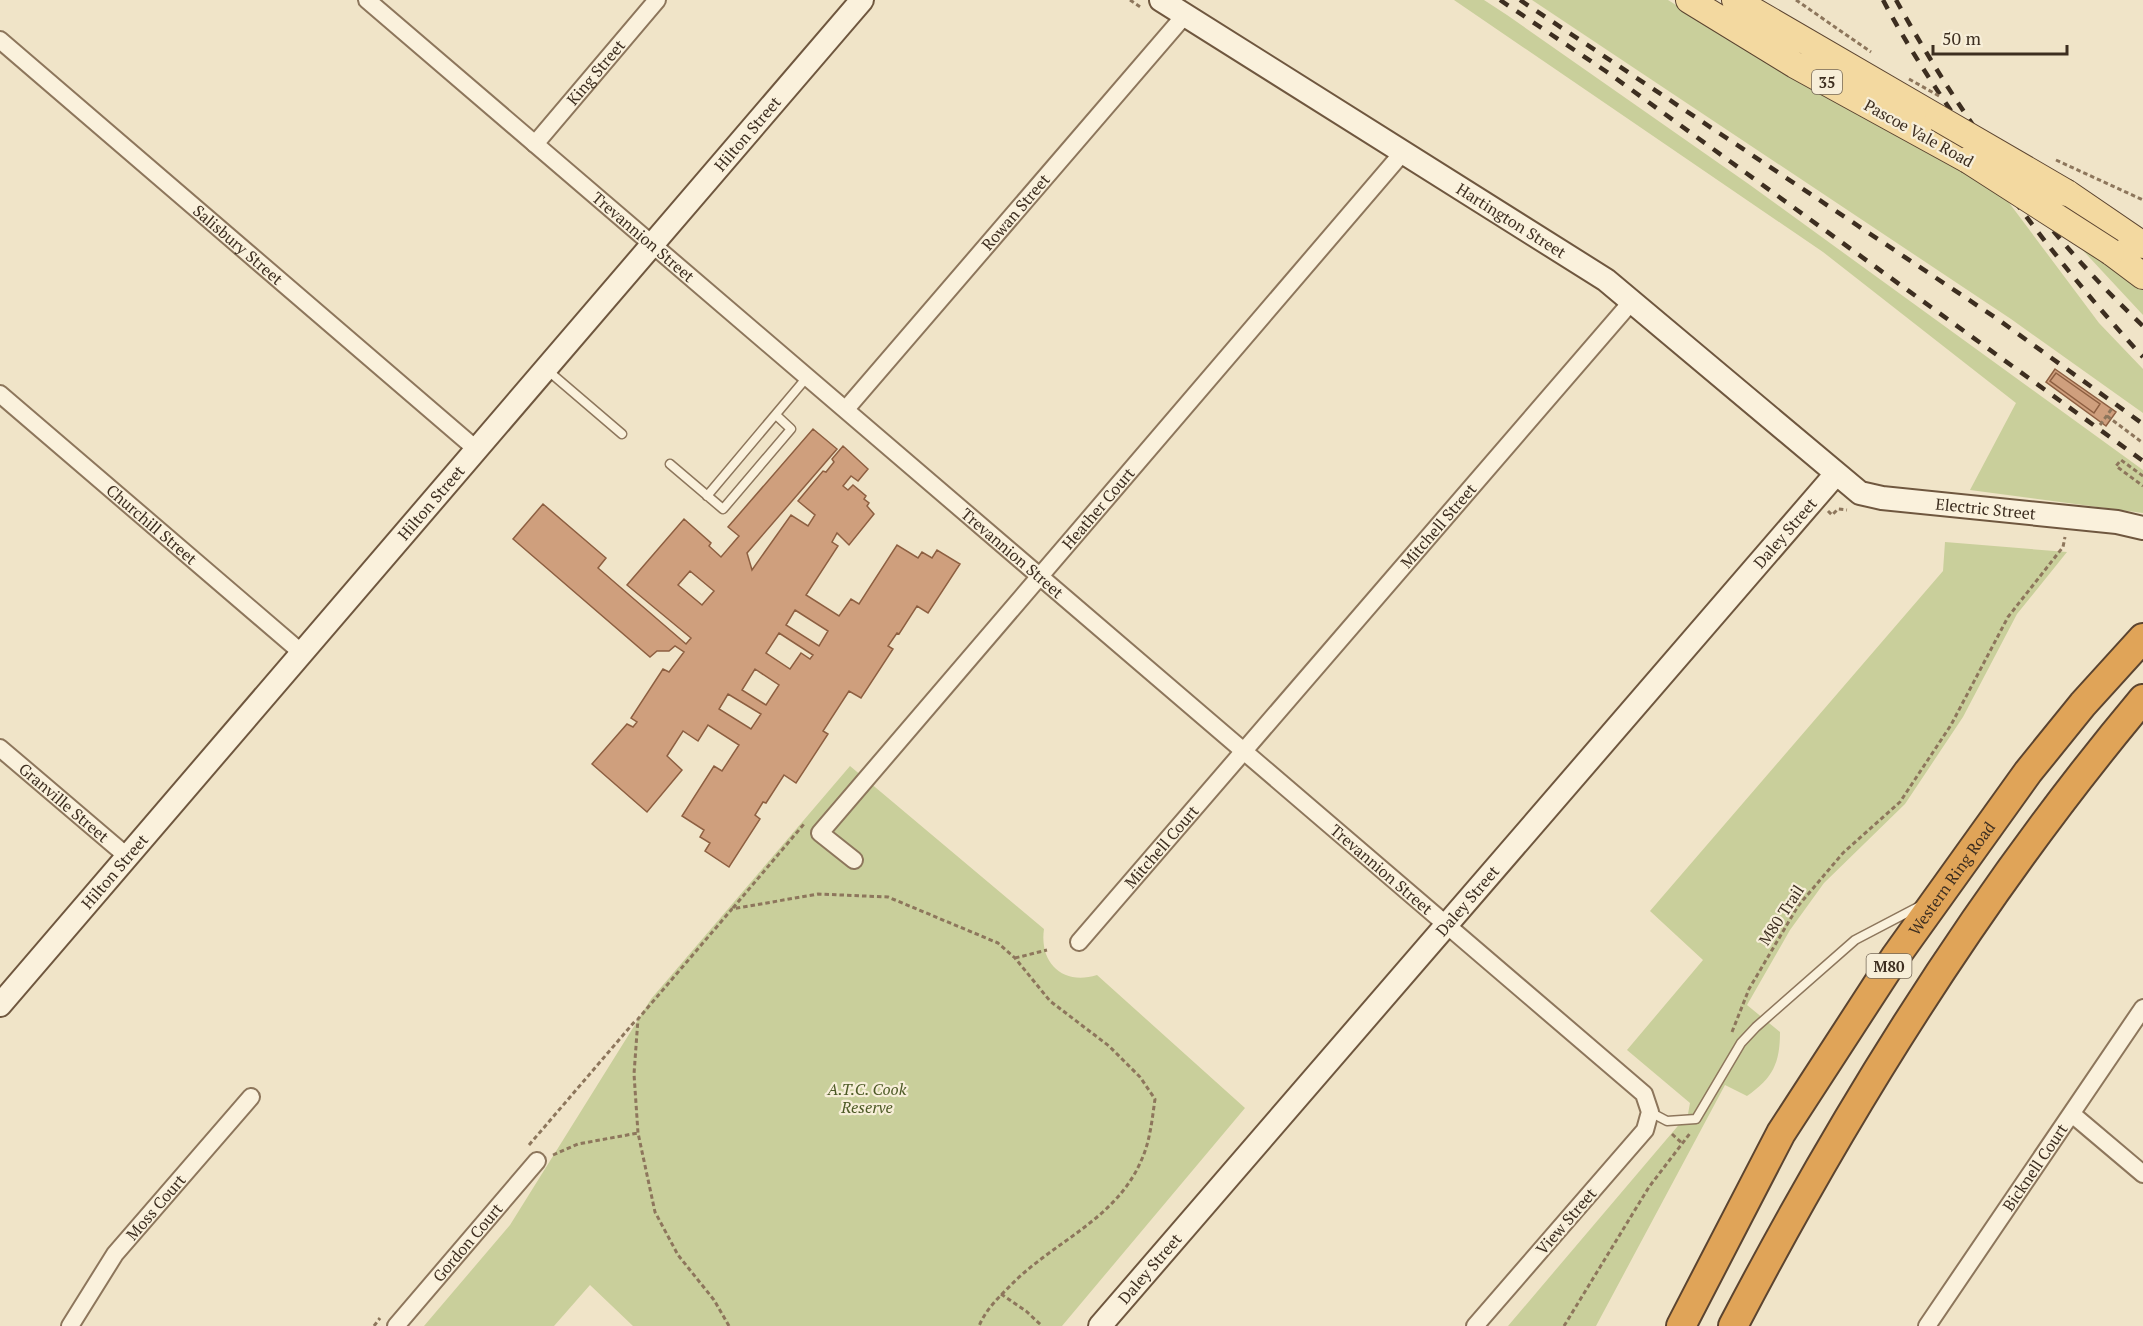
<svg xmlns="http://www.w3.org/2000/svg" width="2143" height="1326" font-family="'PT Serif',serif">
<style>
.green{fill:#c9cf9b}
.building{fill:#cf9f7d;stroke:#8d5f41;stroke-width:1.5;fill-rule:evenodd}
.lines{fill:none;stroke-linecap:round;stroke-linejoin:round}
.lane-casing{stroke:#8d765c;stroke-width:11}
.street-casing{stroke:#8d765c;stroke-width:20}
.secondary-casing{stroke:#6f573f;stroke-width:26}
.primary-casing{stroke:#5b4430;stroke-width:28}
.highway-casing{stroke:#5b4430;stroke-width:32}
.path{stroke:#8d765c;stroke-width:3;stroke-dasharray:4.5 3;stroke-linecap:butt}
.lane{stroke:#faf1dc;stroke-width:8}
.street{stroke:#faf1dc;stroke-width:16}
.secondary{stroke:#faf1dc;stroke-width:22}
.primary{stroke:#f3d9a0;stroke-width:26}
.highway{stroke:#e0a458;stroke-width:28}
.rail{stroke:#3d2e20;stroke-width:4.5;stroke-dasharray:10 10;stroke-linecap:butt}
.primary-bridge-casing{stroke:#5b4430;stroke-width:28;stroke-linecap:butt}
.path-bridge{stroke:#8d765c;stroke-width:3;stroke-dasharray:4.5 3;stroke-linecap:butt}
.primary-bridge{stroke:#f3d9a0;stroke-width:26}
.labels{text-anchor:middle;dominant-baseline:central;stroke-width:4.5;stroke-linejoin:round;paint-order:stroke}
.shield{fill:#f7eed8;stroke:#756857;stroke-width:1.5}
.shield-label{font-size:15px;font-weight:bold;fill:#3d2e20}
.street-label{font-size:16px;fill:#3d2e20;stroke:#f7eed8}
.park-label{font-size:16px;font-style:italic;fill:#4d5a26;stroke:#f7eed8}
</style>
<rect width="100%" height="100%" fill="#f0e4c8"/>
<!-- green -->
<path class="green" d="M1454,0H1484L1507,15L1750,185L2143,470V513L1970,490L2016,403L1823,252Z
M1532,0H1668L1772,65L1985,184L2004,196L2099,323L2143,369V413L2011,319Z
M2076,243L2143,288V315Z
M1945,542L2067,552L2017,614L1963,717L1905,804L1824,883L1790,930L1747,1005L1780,1032C1780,1063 1773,1078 1747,1096L1725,1085L1596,1326H1508L1688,1114L1690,1103L1627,1050L1703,960L1650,911L1943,571Z
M850,766L1044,929C1039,963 1063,986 1097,975L1245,1108L1062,1326H633L590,1285L554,1326H424L510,1225L651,999Z"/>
<!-- building -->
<path class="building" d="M2055,369L2116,412L2106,426L2046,382ZM2056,373L2100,404L2094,413L2050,381Z
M2056,373L2100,404L2094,413L2050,381Z
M813,429L837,449L747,553L752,570L791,515L808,526L815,515L798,501L823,471L826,472L834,462L832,459L843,446L868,469L858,481L851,476L843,486L848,490L853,485L866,496L864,499L869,503L867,506L874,514L849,545L837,533L832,542L838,546L806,595L839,616L851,599L859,604L897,545L918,558L922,552L932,558L937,550L960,564L928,613L917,606L899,634L897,633L888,646L893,649L861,698L849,691L823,731L828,734L796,783L784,775L766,803L763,802L755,815L760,819L729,867L705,851L710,843L700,837L704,830L682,816L714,766L722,771L739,745L708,725L698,741L683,731L667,756L682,770L647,812L592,764L627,724L633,727L637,722L631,718L663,669L669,672L684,652L675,646L669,651H657L650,657L513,539L543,504L606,558L598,568L686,644L691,638L627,585L684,519L711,543L709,546L721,557L739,536L728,527ZM690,571L714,591L702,605L678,585ZM795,610L828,631L819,646L786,625ZM779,633L813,655L810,659L801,653L790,669L766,653ZM755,669L779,685L766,705L742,690ZM728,694L761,714L751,729L719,709Z"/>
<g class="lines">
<!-- lane casing -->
<g class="lane-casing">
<path id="lane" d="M546,369L622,434
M670,464L723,509L791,429L776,415
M707,496L808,376
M1650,1112L1667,1121L1696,1119L1741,1043L1756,1027L1855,940L1918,907"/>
</g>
<!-- street casing -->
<g class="street-casing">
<g id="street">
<path id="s1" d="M367,0L1644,1094L1650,1112L1645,1130L1475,1326"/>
<path id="s2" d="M0,40L476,449"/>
<path id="s3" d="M535,144L657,0"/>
<path id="s4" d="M0,394L302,653"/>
<path id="s5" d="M846,409L1185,15"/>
<path id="s6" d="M0,748L128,857"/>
<path id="s7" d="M854,860L820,833L1404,151"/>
<path id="s8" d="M1079,942L1633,300"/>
<path d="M2072,1114L2143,1174"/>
<path id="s9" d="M70,1326L115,1254L251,1097"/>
<path id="s10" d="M396,1326L537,1161"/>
<path id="s11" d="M1927,1326L2143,1008"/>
</g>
</g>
<!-- secondary casing -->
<g class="secondary-casing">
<g id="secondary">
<path id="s12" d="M1161,0L1606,280L1860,493L1882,498L2117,522L2143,528"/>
<path id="s13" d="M0,1005L862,0"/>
<path id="s14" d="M1100,1326L1835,475"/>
</g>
</g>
<!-- primary casing -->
<g class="primary-casing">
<path id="primary" d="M1689,0L1795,65L1968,160
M1735,0L1938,118
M2067,193L2143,245
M2111,252L2143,276"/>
</g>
<!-- highway casing -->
<g class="highway-casing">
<g id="highway">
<path id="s15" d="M1681,1326L1781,1133L1896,956L2028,772L2083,704L2143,638"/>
<path d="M1733,1326C1849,1104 1982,891 2143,699"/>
</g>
</g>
<!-- path -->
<path class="path" d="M1130,0L1142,8
M1796,0L1871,52
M2056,160L2143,200
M2107,416L2143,443
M2100,425L2113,407
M2143,476L2121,460L2116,466L2143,486
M1828,511L1832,515L1838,509L1847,510
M733,908L804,824
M1015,958L1047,950
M1732,1032L1749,989L1798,906L1843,853L1900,802L1951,725L2008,617L2063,547L2065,537
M1672,1134L1682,1143
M529,1145L636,1020
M553,1155L578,1144L638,1133
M1001,1294L1026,1311L1042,1326
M374,1326L380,1318
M729,1326L714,1300L678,1255L655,1212L638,1133L634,1074L638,1019L732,909L818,894L888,897L998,943L1015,958L1050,1001L1109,1046L1140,1077L1155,1099C1152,1120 1150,1142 1141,1161C1116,1219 1055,1241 1013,1283C1000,1296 986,1309 979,1326
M1564,1326L1649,1187L1691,1132"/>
<!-- lane -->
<use href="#lane" class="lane"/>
<!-- street -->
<use href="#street" class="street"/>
<!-- secondary -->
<use href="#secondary" class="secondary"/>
<!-- primary -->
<use href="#primary" class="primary"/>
<!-- highway -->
<use href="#highway" class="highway"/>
<!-- rail -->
<path class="rail" d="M1500,0L1607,72L2143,461
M1520,0L1996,318L2143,424
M1883,0C1911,53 1944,101 1978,150C2029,223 2083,292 2143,357
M1896,0C1962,119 2043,232 2143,326"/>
<!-- primary-bridge casing -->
<g class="primary-bridge-casing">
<path id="primary-bridge" d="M1938,118L2067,193
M1968,160L2111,252"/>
</g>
<!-- path-bridge -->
<path class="path-bridge" d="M1909,79L1939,96"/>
<!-- primary-bridge -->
<use href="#primary-bridge" class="primary-bridge"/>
</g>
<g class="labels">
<!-- shield labels -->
<g class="shield">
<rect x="1812" y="70" width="30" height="24" rx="4.5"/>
<rect x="1866.5" y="954" width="45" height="24" rx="4.5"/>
</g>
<g class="shield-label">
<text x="1827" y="82">35</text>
<text x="1889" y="966">M80</text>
</g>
<!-- street labels -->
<g class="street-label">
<text stroke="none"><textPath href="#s3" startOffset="94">King Street</textPath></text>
<text transform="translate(1919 133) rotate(29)">Pascoe Vale Road</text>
<text stroke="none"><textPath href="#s13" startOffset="1148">Hilton Street</textPath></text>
<text stroke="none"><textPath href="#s5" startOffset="260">Rowan Street</textPath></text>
<text stroke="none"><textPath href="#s12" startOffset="414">Hartington Street</textPath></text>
<text stroke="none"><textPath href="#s1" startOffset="364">Trevannion Street</textPath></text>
<text stroke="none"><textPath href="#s2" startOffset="314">Salisbury Street</textPath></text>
<text stroke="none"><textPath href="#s13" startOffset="662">Hilton Street</textPath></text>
<text stroke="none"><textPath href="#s7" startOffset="471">Heather Court</textPath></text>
<text stroke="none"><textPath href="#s12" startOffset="984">Electric Street</textPath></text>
<text stroke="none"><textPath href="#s4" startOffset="200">Churchill Street</textPath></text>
<text stroke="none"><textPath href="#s8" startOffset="550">Mitchell Street</textPath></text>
<text stroke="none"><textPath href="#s14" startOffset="1048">Daley Street</textPath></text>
<text stroke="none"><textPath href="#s1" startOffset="850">Trevannion Street</textPath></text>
<text stroke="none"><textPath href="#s6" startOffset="84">Granville Street</textPath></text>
<text stroke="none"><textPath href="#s8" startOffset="126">Mitchell Court</textPath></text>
<text stroke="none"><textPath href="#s1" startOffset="1336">Trevannion Street</textPath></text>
<text stroke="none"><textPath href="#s13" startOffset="176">Hilton Street</textPath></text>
<text stroke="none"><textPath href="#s15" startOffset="524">Western Ring Road</textPath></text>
<text stroke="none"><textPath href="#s14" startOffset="562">Daley Street</textPath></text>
<text transform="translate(1781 915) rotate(-57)">M80 Trail</text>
<text stroke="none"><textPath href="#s11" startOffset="192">Bicknell Court</textPath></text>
<text stroke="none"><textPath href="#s9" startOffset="147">Moss Court</textPath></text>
<text transform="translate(1566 1221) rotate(-49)">View Street</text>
<text stroke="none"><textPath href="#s10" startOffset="110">Gordon Court</textPath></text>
<text stroke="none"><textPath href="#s14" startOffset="76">Daley Street</textPath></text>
</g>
<!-- park labels -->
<g class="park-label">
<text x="867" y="1089">A.T.C. Cook<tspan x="867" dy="18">Reserve</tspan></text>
</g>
</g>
<!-- scale -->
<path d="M1933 45v9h134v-9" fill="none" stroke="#3d2e20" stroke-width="3"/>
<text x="1942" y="45" font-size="18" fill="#3d2e20" stroke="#f7eed8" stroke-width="4.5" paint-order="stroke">50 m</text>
</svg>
